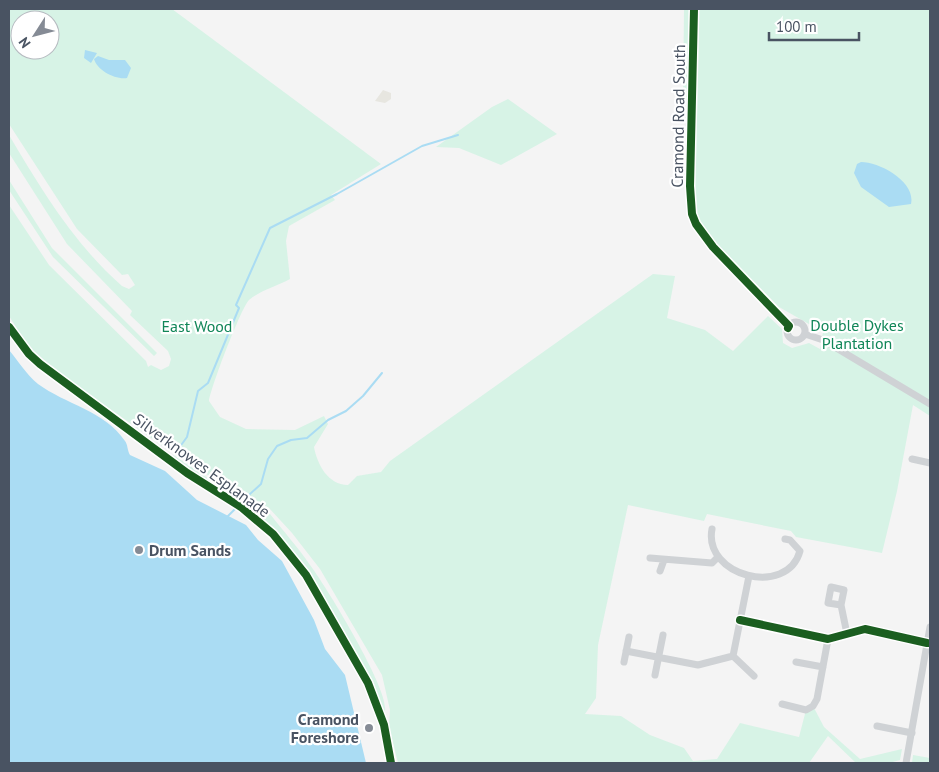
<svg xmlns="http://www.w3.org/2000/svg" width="939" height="772" font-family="'PT Sans',sans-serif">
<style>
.green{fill:#d7f3e6;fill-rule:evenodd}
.sand{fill:#e7e6e0}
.water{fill:#aadcf3}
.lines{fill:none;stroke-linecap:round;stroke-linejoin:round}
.stream{stroke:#aadcf3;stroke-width:2}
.minor{stroke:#cfd2d5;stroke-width:7}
.cycleway-casing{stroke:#fff;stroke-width:11}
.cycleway{stroke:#1b5e20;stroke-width:8}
.poi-dot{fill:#858b95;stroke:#fff;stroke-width:2}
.labels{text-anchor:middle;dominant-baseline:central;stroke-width:4.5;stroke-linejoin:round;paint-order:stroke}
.street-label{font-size:16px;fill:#495362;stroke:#fff}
.park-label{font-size:16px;fill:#118658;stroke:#fff}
.poi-label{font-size:16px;font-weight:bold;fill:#495362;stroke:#fff;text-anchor:start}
</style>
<rect width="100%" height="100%" fill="#f4f4f4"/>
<!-- green -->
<path class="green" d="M9,9H172L381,164L331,195L335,200L289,226L286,241L290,279C277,286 261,290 249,300C241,308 211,387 209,401L220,417L246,429L295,430L324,416L328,424L314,447C317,464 328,485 348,485L357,476L381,472L390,461L653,274L675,276L667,318L705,330L733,351L768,316L782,329L783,343L792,348L809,343L820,349L823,332L779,307L709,236L695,215L693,191V109L685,104L683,98L684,9H930V416L913,405L897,491L882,553L796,537L791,531L707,514L704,521L628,505L598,645L596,698L585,714L621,716L650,735L684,748L693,761L717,759L740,723L799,737L806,710L813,706L824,727L860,759L902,749L900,760L889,763H856L828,736L809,763H398L389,726L390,710L382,675L320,569L292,533L269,508L238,492L224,481H217L161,445L58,372L34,351L21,335L9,316V205L49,265L146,361L148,367L151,365L161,370L169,366L171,359L168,351L130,315L132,311L67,244L9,153V135C41,189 74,244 122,286L129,289L135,285L128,274L122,275L77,229L9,124ZM20,20H50V50H20Z
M508,99L557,134L501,165L459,148L436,147L492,107Z
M9,180L52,248L157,353L154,356L53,257L9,190Z
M172,454L212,481L262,507L270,514C283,531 298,547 310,565C324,583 395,698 384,713C377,704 376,689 370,679C349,643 329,605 307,570C275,522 225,496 180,464Z
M913,755L930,758V763H912Z"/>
<!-- sand -->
<path class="sand" d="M383,90L391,93V99L385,103L375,101Z"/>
<!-- water -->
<path class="water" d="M85,50L97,53L91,63L84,58Z
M98,56L109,60H125L131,68L127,78C115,80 97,70 94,59Z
M861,162C880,162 916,182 911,204L889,207L861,187L854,173L857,164Z
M9,350C19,362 26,374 38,384C65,404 105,411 125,441C128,445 127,450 130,455L165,471L197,500L246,525L258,540L282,561L314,620L325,649L345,675L366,763H9Z"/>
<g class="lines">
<!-- stream -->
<path class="stream" d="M179,448L187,437L198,391L208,383L239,308L236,305L270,228L337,194L422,146L458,135
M240,503L261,484L268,459L277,446L291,440L307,438L328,420L346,411L363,396L382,373
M228,516L237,507"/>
<!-- minor -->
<path class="minor" d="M694,9L690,186L692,214L696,224L713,247L789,326
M787 331a9 9 0 1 1 18 0a9 9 0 1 1-18 0Z
M9,327L29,354L40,364L187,473L241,507L273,534L306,575L368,683L384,725L391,763
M805,334L823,340L930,404
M912,459L930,463
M712,529C703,576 787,598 800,551L790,540L785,539
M650,558L712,563L718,557
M660,571L664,560
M831,587L844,590L841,605L828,603Z
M841,605L847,634
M740,620L828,639L865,629L927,643
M626,651L698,665L733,656L754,676
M733,656L749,576
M624,662L629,637
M796,662L823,667
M655,675L663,635
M782,704L806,710L813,706L817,699L828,639
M877,726L912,733
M906,763L930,627"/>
<!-- cycleway casing -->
<g class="cycleway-casing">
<path id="cycleway" d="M694,9L690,186L692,214L696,224L713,247L789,326L788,328
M9,327L29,354L40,364L187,473L241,507L273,534L306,575L368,683L384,725L391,763
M740,620L828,639L865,629L927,643"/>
</g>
<!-- cycleway -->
<use href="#cycleway" class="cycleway"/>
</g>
<!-- markers -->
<g class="poi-dot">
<circle cx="139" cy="550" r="5"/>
<circle cx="369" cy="728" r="5"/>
</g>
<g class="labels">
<!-- street labels -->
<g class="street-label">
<text transform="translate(678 116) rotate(-89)">Cramond Road South</text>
<text transform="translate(202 465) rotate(36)">Silverknowes Esplanade</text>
</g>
<!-- park labels -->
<g class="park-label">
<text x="857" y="325">Double Dykes<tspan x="857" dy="18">Plantation</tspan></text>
<text x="197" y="326">East Wood</text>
</g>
<!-- poi labels -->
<g class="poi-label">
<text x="149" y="550">Drum Sands</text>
<text x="359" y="719" text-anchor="end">Cramond<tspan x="359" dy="18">Foreshore</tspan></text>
</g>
</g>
<!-- border -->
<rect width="939" height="772" fill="none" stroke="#495362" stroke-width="20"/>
<!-- north arrow -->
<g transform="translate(35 35) rotate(234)"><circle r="24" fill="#ffffff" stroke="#b6bac0"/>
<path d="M0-4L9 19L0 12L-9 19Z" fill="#858b95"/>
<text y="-8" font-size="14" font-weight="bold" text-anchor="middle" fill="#495362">N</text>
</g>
<!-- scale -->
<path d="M769 32v8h90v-8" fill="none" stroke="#495362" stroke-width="2.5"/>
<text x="776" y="32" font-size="15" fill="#495362" stroke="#ffffff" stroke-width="4" paint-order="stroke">100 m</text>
</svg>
